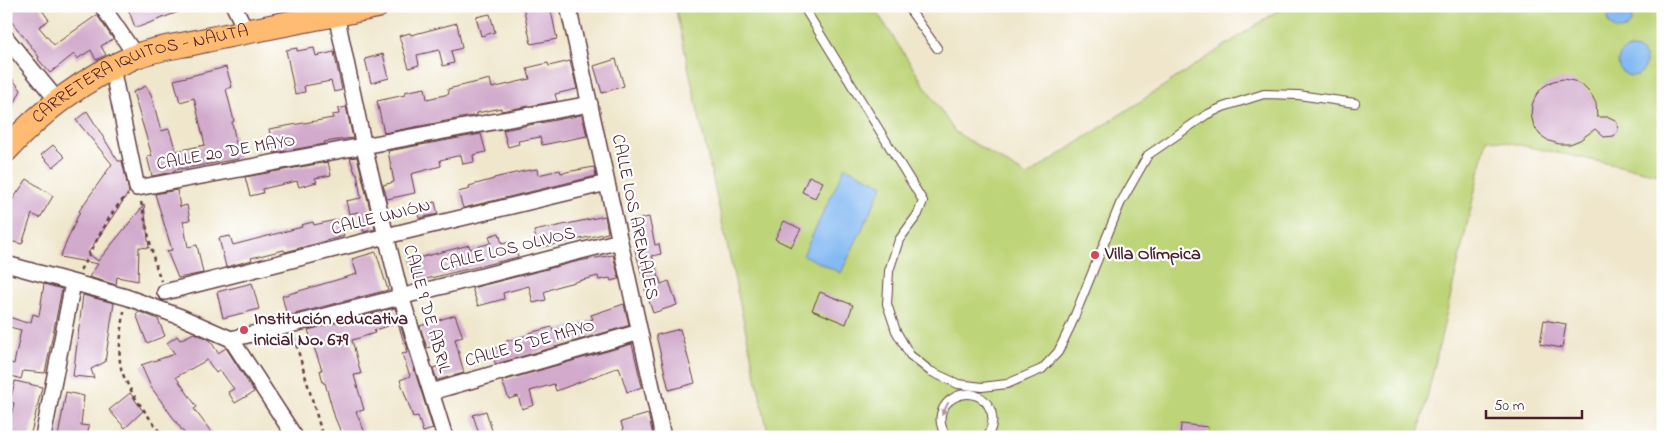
<svg xmlns="http://www.w3.org/2000/svg" width="1669" height="443" font-family="'Indie Flower',sans-serif">
<style>
.green{fill:#bdd478;stroke:#847a52}
.water{fill:#84baf3;stroke:#676c8f}
.building{fill:#d2abcc}
.lines{fill:none;stroke-linecap:round;stroke-linejoin:round}
.lane-casing{stroke:#633d43;stroke-width:10}
.street-casing{stroke:#633d43;stroke-width:18}
.primary-casing{stroke:#633d43;stroke-width:26}
.path{stroke:#633d43;stroke-width:2.5;stroke-dasharray:4 4;stroke-linecap:butt}
.lane{stroke:#fff;stroke-width:8}
.street{stroke:#fff;stroke-width:15}
.primary{stroke:#ffbb71;stroke-width:24}
.oneway{fill:#ae9aa0}
.poi-dot{fill:#d1495b;stroke:#fff;stroke-width:2}
.labels{text-anchor:middle;dominant-baseline:central;stroke-width:4.5;stroke-linejoin:round;paint-order:stroke}
.street-label{font-size:18px;fill:#4a1f2b;stroke:#fff}
.poi-label{font-size:18px;font-weight:bold;fill:#4a1f2b;stroke:#fff;text-anchor:start}
</style>
<rect width="100%" height="100%" fill="#fff"/>
<filter id="ink" filterUnits="userSpaceOnUse"><feTurbulence type="fractalNoise" baseFrequency=".02" numOctaves="2"/><feDisplacementMap in="SourceGraphic" scale="10" xChannelSelector="R" yChannelSelector="G"/><feConvolveMatrix kernelMatrix="1 2 1 2 8 2 1 2 1" color-interpolation-filters="sRGB"/></filter>
<filter id="wash" filterUnits="userSpaceOnUse"><feTurbulence type="fractalNoise" baseFrequency=".0096" numOctaves="4" result="noise"/><feDisplacementMap in="SourceGraphic" scale="20" xChannelSelector="R" yChannelSelector="G"/><feGaussianBlur stdDeviation="1.12" result="paint"/><feColorMatrix in="noise" values="0 0 0 0 0 0 0 0 0 0 0 0 0 0 0 0 0 1.4 0 .05"/><feComposite in="paint" operator="in"/></filter>
<g filter="url(#wash)">
<rect width="100%" height="100%" fill="#efe6cb"/>
<!-- green -->
<path class="green" d="M675,6H873L954,131L1027,176L1285,6H1663V175L1487,138L1418,437H769Z"/>
<!-- water -->
<path class="water" d="M1608 18a12 12 0 1 1 24 0a12 12 0 1 1-24 0Z
M1618 62a14 14 0 1 1 28 0a14 14 0 1 1-28 0Z
M845,167L883,185L841,273L803,255Z"/>
<g id="blocks">
<!-- building -->
<path class="building" d="M6,6H39L49,20L39,27L54,45L97,15L113,39L101,46L106,55L96,60L91,50L77,59L74,54L50,73L38,59L39,57L24,37L6,15Z
M127,6H190L191,7L139,27H135Z
M523,6H550L557,39L531,44Z
M490,14L495,32L481,36L476,17Z
M457,23L462,48L451,51L454,63L443,66L439,50L417,55L419,65L409,68L399,36L410,33L411,35Z
M297,48V51L314,48L316,56L334,52L342,90L334,92L331,81L304,86L305,92L295,94L286,50Z
M383,54L389,78L371,83L365,59Z
M616,59L624,86L602,93L594,66Z
M570,61L577,89L555,94L557,101L501,111V108L477,113V115L384,133L377,101L405,95L404,92L425,88L427,99L449,94L448,89L490,79L492,88L530,79L527,68L548,63L549,66Z
M226,67L232,87L226,89L234,121L232,122L239,159L174,170V172L152,176L147,156H152L133,92L146,86L151,94L161,131L169,129L176,151L205,145L194,98L180,102L174,80Z
M6,71L21,90L6,121Z
M1563,79L1574,81L1583,86L1591,94L1596,103L1597,117H1609L1615,120L1617,123L1618,130L1614,136L1604,137L1595,129L1580,140L1570,144H1559L1549,141L1540,135L1534,126L1531,115L1532,105L1536,95L1543,87L1553,81Z
M346,107L353,138L324,142L325,144L274,153L269,129L333,118L332,115L339,114L338,109Z
M87,111L118,161H122L129,192L88,253L98,261L144,205L149,248L139,247L138,281L117,277L116,285L89,277L98,264L60,257L80,211H79L112,164L76,120Z
M582,115L587,136L542,145L540,137L518,141L519,144L508,147L503,130Z
M481,134L486,152L473,155L474,162L463,164L461,155L440,160L441,166L411,174L415,193L387,199L383,185L394,182L388,151Z
M53,145L65,157L53,167L41,155Z
M357,157L375,229L364,232L358,212L349,214L346,201L361,198L357,173H355L350,158Z
M328,162L331,175L315,178L317,182L299,187L297,181L262,189L263,193L250,196L245,177Z
M594,167L596,176L463,208L458,192L470,189L469,186L494,179V178L524,171L537,169L538,175L560,170L561,173Z
M809,176L823,182L815,198L802,192Z
M27,179L53,196L40,218L32,214L22,244L6,240V209Z
M177,190L180,207L187,205L190,220L183,221L188,247L197,245L203,273L178,278L167,251L172,250L155,194Z
M435,202L438,214L419,218L416,208Z
M605,216L608,233L538,248L534,231Z
M649,217L655,245L659,244L661,254L652,256L661,284L669,281L677,305L653,313L645,289H646L635,250L637,249L630,221Z
M340,219L344,236L285,252L284,250L251,258L252,260L226,267L219,238L230,236L233,245L302,227L301,225L313,222L314,225Z
M784,221L801,229L791,247L775,239Z
M499,233L502,244L513,241L518,257L418,281L411,260L469,245L470,249L491,243L489,236Z
M376,252L388,290L287,316L282,296L357,274L352,259Z
M613,255L619,279L611,281L610,278L599,280L598,276L559,286L544,292L546,300L533,303L529,286L503,293L504,299L478,306L472,288L579,261Z
M252,283L259,309L223,318L217,292Z
M44,284L62,289L45,373L23,371L21,379L6,374V361L14,364L21,330L6,326V316L27,323L28,321L31,322L33,314L39,316Z
M820,292L853,305L846,324L812,310Z
M83,295L114,303L105,362L91,369L94,378L73,376Z
M624,304L629,325L627,326L496,364L494,361L491,349L507,345L506,341L529,335V333L552,327L553,331L576,325L593,319L591,315Z
M395,308L433,429L423,432L418,416L413,417L400,380L410,376L402,354L407,353L398,323L374,330L375,333L352,340L361,374L354,375L364,410L356,412L367,437H343L335,418L325,383H323L320,370H322L308,330Z
M140,312L158,319L165,336L147,343L136,314Z
M455,315L463,337L455,339L464,373L437,380L433,368L446,364L440,344L427,348L420,326Z
M1544,320L1566,324L1562,348L1540,344Z
M680,329L695,383L669,390L656,335Z
M194,333L210,340L218,353L226,348L254,392L235,403L228,392L234,389L220,370L216,373L207,360L176,377L197,407L194,409L215,437H187L151,387L141,365L175,354L167,343L177,336L180,340Z
M632,344L642,387L627,392L619,367L556,391L554,384L530,391L534,405L522,409L518,396L509,399L502,381Z
M15,381L42,387L30,437H6L14,403L10,402Z
M66,392L84,396L81,425L89,426L87,437H58Z
M130,393L143,411L125,428L109,410Z
M486,411L494,437H480L473,415Z
M648,414L653,435L645,437H625L621,422Z
M1181,424L1208,427L1207,437H1180Z"/>
</g>
</g>
<g filter="url(#ink)">
<use href="#blocks" fill-opacity="0" stroke="#633d43" stroke-width="1"/>
<g class="lines">
<!-- lane casing -->
<g class="lane-casing">
<path id="lane" d="M803,6L923,201L918,214L899,240L889,271L887,304L896,331L910,355L930,371L958,384L982,387L1007,384L1042,369L1058,352L1071,325L1120,204L1148,155L1206,115L1223,107L1264,94L1298,95L1355,103
M907,6L937,48
M947,437C922,402 977,375 991,411C994,420 992,430 986,437"/>
</g>
<!-- street casing -->
<g class="street-casing">
<path id="street" d="M102,6L136,56
M234,6L246,31
M568,6L663,437
M336,14L364,147L401,296L445,437
M6,38L57,100
M112,68L137,188L590,104
M6,264L126,297L181,317L231,339L295,437
M165,292L386,236L607,183
M231,339L290,325L620,241
M431,392L640,332
M43,437L73,283"/>
</g>
<!-- primary casing -->
<g class="primary-casing">
<g id="primary">
<path id="s1" d="M6,150C42,110 85,78 134,57C151,49 179,46 197,42C257,29 317,18 377,6"/>
</g>
</g>
<!-- path -->
<path class="path" d="M141,202L154,260L161,281
M80,270C94,249 109,210 128,195
M124,311C123,327 118,346 120,362C122,385 150,417 163,437
M294,337L323,437"/>
<!-- lane -->
<use href="#lane" class="lane"/>
<!-- street -->
<use href="#street" class="street"/>
<!-- primary -->
<use href="#primary" class="primary"/>
</g>
<!-- one-way arrows -->
<defs><path id="oneway-solid" d="M-6-.8H1V-3.2L6.5 0L1 3.2V.8H-6Z" transform="scale(1.25)"/></defs>
<use class="oneway" href="#oneway-solid" transform="translate(945 409) rotate(117)"/>
</g>
<!-- markers -->
<g class="poi-dot">
<circle cx="1095" cy="255" r="5"/>
<circle cx="244" cy="330" r="5"/>
</g>
<g class="labels">
<!-- street labels -->
<g class="street-label">
<text stroke="none"><textPath href="#s1" startOffset="159">CARRETERA IQUITOS - NAUTA</textPath></text>
<text transform="translate(226 153) rotate(-10)">CALLE 20 DE MAYO</text>
<text transform="translate(634 217) rotate(78)">CALLE LOS ARENALES</text>
<text transform="translate(381 218) rotate(-14)">CALLE UNIÓN</text>
<text transform="translate(508 250) rotate(-14)">CALLE LOS OLIVOS</text>
<text transform="translate(426 309) rotate(74)">CALLE 9 DE ABRIL</text>
<text transform="translate(530 344) rotate(-16)">CALLE 5 DE MAYO</text>
</g>
<!-- poi labels -->
<g class="poi-label">
<text x="1105" y="255">Villa Olímpica</text>
<text x="254" y="320">Institución educativa<tspan x="254" dy="21">inicial No. 679</tspan></text>
</g>
</g>
<!-- margin -->
<rect width="1669" height="443" fill="none" stroke="#fff" stroke-width="25"/>
<!-- scale -->
<path d="M1486 410v8h96v-8" fill="none" stroke="#4a1f2b" stroke-width="2.5"/>
<text x="1494" y="410" font-size="15" fill="#4a1f2b" stroke="#ffffff" stroke-width="4" paint-order="stroke">50 m</text>
</svg>
